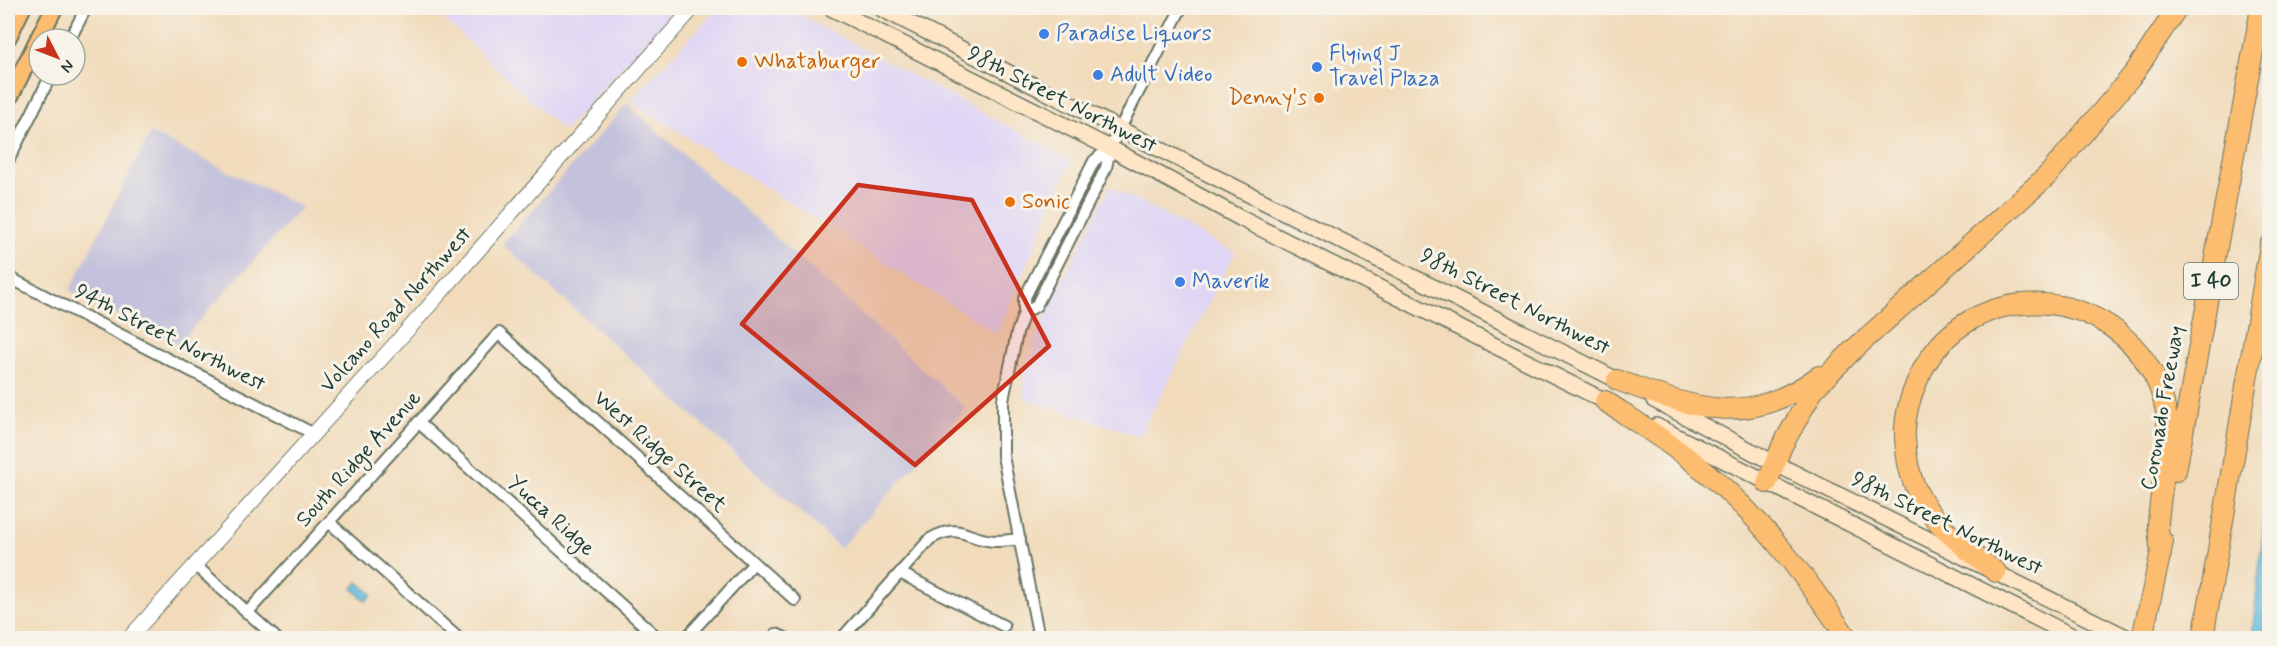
<svg xmlns="http://www.w3.org/2000/svg" width="2277" height="646" font-family="Mynerve,sans-serif">
<style>
.built{fill:#dfd5f5}
.industrial{fill:#c3c1db}
.water{fill:#62bde0;stroke:#407d8a;stroke-width:1.5}
.lines{fill:none;stroke-linecap:round;stroke-linejoin:round}
.minor-casing{stroke:#687463;stroke-width:14}
.tertiary-casing{stroke:#687463;stroke-width:16}
.secondary-casing{stroke:#687463;stroke-width:18}
.primary-casing{stroke:#687463;stroke-width:20}
.motorway-casing{stroke:#687463;stroke-width:22}
.minor{stroke:#fff;stroke-width:10}
.tertiary{stroke:#fff;stroke-width:14}
.secondary{stroke:#fee5c5;stroke-width:15}
.primary{stroke:#fcbd6f;stroke-width:16}
.motorway{stroke:#fcbd6f;stroke-width:20}
.marked{fill:#c8321e;fill-opacity:0.2;stroke:#c8321e;stroke-width:4.5;stroke-linejoin:round}
.shop-dot{fill:#3f7fe0;stroke:#f7f3e8;stroke-width:2}
.food-dot{fill:#e8710a;stroke:#f7f3e8;stroke-width:2}
.labels{text-anchor:middle;dominant-baseline:central;stroke-width:6;stroke-linejoin:round;paint-order:stroke}
.shield{fill:#f7f3e8;stroke:#60746a;stroke-width:1.5}
.shield-label{font-size:21px;font-weight:bold;fill:#1f3d34}
.shop-label{font-size:22px;fill:#366cbe;stroke:#f7f3e8;text-anchor:start}
.food-label{font-size:22px;fill:#c56008;stroke:#f7f3e8;text-anchor:start}
.street-label{font-size:22px;fill:#1f3d34;stroke:#f7f3e8}
</style>
<rect width="100%" height="100%" fill="#f7f3e8"/>
<filter id="ink" filterUnits="userSpaceOnUse"><feTurbulence type="fractalNoise" baseFrequency=".0167" numOctaves="2"/><feDisplacementMap in="SourceGraphic" scale="12" xChannelSelector="R" yChannelSelector="G"/><feConvolveMatrix kernelMatrix="1 2 1 2 8 2 1 2 1" color-interpolation-filters="sRGB"/></filter>
<filter id="wash" filterUnits="userSpaceOnUse"><feTurbulence type="fractalNoise" baseFrequency=".008" numOctaves="4" result="noise"/><feDisplacementMap in="SourceGraphic" scale="24" xChannelSelector="R" yChannelSelector="G"/><feGaussianBlur stdDeviation="1.35" result="paint"/><feColorMatrix in="noise" values="0 0 0 0 0 0 0 0 0 0 0 0 0 0 0 0 0 1.4 0 .05"/><feComposite in="paint" operator="in"/></filter>
<g filter="url(#wash)">
<rect width="100%" height="100%" fill="#f1dbbb"/>
<!-- built -->
<path class="built" d="M432,8H676L564,131Z
M718,8H786L1071,160L997,334L630,101Z
M1110,186L1235,253L1139,436L1024,398V372L1043,319Z"/>
<!-- industrial -->
<path class="industrial" d="M627,104L966,408L840,548L502,244Z
M150,133L302,207L178,344L70,290Z"/>
<!-- water -->
<path class="water" d="M2269,476V638H2252Z
M358,582L372,594L366,601L353,589Z"/>
</g>
<g filter="url(#ink)">
<g class="lines">
<!-- minor casing -->
<g class="minor-casing">
<path id="minor" d="M70,39L86,8
M1110,148L1094,161L1024,299V313L1036,306L1106,168L1110,148L1181,8
M8,161L51,75
M8,277L314,434
M1024,313L1017,333L1003,400V456L1039,638
M418,422L658,638
M329,522L458,638
M195,565L276,638
M900,573L1004,626
M247,613L499,333L795,600
M776,634L785,638
M686,638L754,563
M842,638L930,539C962,521 965,540 996,541C1004,541 1012,540 1020,539"/>
</g>
<!-- tertiary casing -->
<g class="tertiary-casing">
<path id="tertiary" d="M129,638L413,324L693,8"/>
</g>
<!-- secondary casing -->
<g class="secondary-casing">
<path id="secondary" d="M831,8L1110,148L1242,219L1615,406
M880,8L1625,384
M1654,400L1774,463L2128,638
M1656,426L2076,638"/>
</g>
<!-- primary casing -->
<g class="primary-casing">
<path id="primary" d="M8,37L22,8
M8,100L54,8"/>
</g>
<!-- motorway casing -->
<g class="motorway-casing">
<path id="motorway" d="M1617,380C1693,408 1746,429 1819,376
M1605,401C1638,423 1672,444 1702,469C1760,516 1806,577 1847,638
M2176,471L2261,8
M1767,483L1782,446L1814,389L1852,351L2048,175L2135,72L2177,8
M1996,572C1966,549 1934,526 1917,491C1909,475 1906,456 1905,438C1904,417 1910,396 1919,377C1968,272 2117,283 2159,387C2177,430 2161,478 2158,523C2158,533 2160,544 2161,554
M2142,638L2163,542
M2203,638L2270,245"/>
</g>
<!-- minor -->
<use href="#minor" class="minor"/>
<!-- tertiary -->
<use href="#tertiary" class="tertiary"/>
<!-- secondary -->
<use href="#secondary" class="secondary"/>
<!-- primary -->
<use href="#primary" class="primary"/>
<!-- motorway -->
<use href="#motorway" class="motorway"/>
</g>
</g>
<!-- marked area -->
<path class="marked" d="M858,185L972,200L1049,346L915,465L742,324Z"/>
<!-- markers -->
<g class="shop-dot">
<circle cx="1044" cy="34" r="6"/>
<circle cx="1317" cy="67" r="6"/>
<circle cx="1098" cy="75" r="6"/>
<circle cx="1180" cy="282" r="6"/>
</g>
<g class="food-dot">
<circle cx="742" cy="62" r="6"/>
<circle cx="1319" cy="98" r="6"/>
<circle cx="1010" cy="202" r="6"/>
</g>
<g class="labels">
<!-- shield labels -->
<rect class="shield" x="2184" y="263" width="54" height="36" rx="4.5"/>
<g class="shield-label">
<text x="2211" y="281">I 40</text>
</g>
<!-- shop labels -->
<g class="shop-label">
<text x="1056" y="34">Paradise Liquors</text>
<text x="1329" y="54">Flying J<tspan x="1329" dy="25">Travel Plaza</tspan></text>
<text x="1110" y="75">Adult Video</text>
<text x="1192" y="282">Maverik</text>
</g>
<!-- food labels -->
<g class="food-label">
<text x="754" y="62">Whataburger</text>
<text x="1307" y="98" text-anchor="end">Denny's</text>
<text x="1022" y="202">Sonic</text>
</g>
<!-- street labels -->
<g class="street-label">
<text transform="translate(1062 100) rotate(27)">98th Street Northwest</text>
<text transform="translate(1515 302) rotate(27)">98th Street Northwest</text>
<text transform="translate(396 310) rotate(-48)">Volcano Road Northwest</text>
<text transform="translate(170 338) rotate(27)">94th Street Northwest</text>
<text transform="translate(2163 408) rotate(-80)">Coronado Freeway</text>
<text transform="translate(660 452) rotate(42)">West Ridge Street</text>
<text transform="translate(359 459) rotate(-48)">South Ridge Avenue</text>
<text transform="translate(551 516) rotate(42)">Yucca Ridge</text>
<text transform="translate(1947 524) rotate(26)">98th Street Northwest</text>
</g>
</g>
<!-- margin -->
<rect width="2277" height="646" fill="none" stroke="#f7f3e8" stroke-width="30"/>
<!-- north arrow -->
<g transform="translate(57 57) rotate(132)"><circle r="28" fill="#f7f3e8" stroke="#a1aaa0" stroke-width="1.5"/>
<path d="M0-4.5L10 22L0 15L-10 22Z" fill="#c8321e"/>
<text y="-9" font-size="16" font-weight="bold" text-anchor="middle" fill="#1f3d34">N</text>
</g>
</svg>
